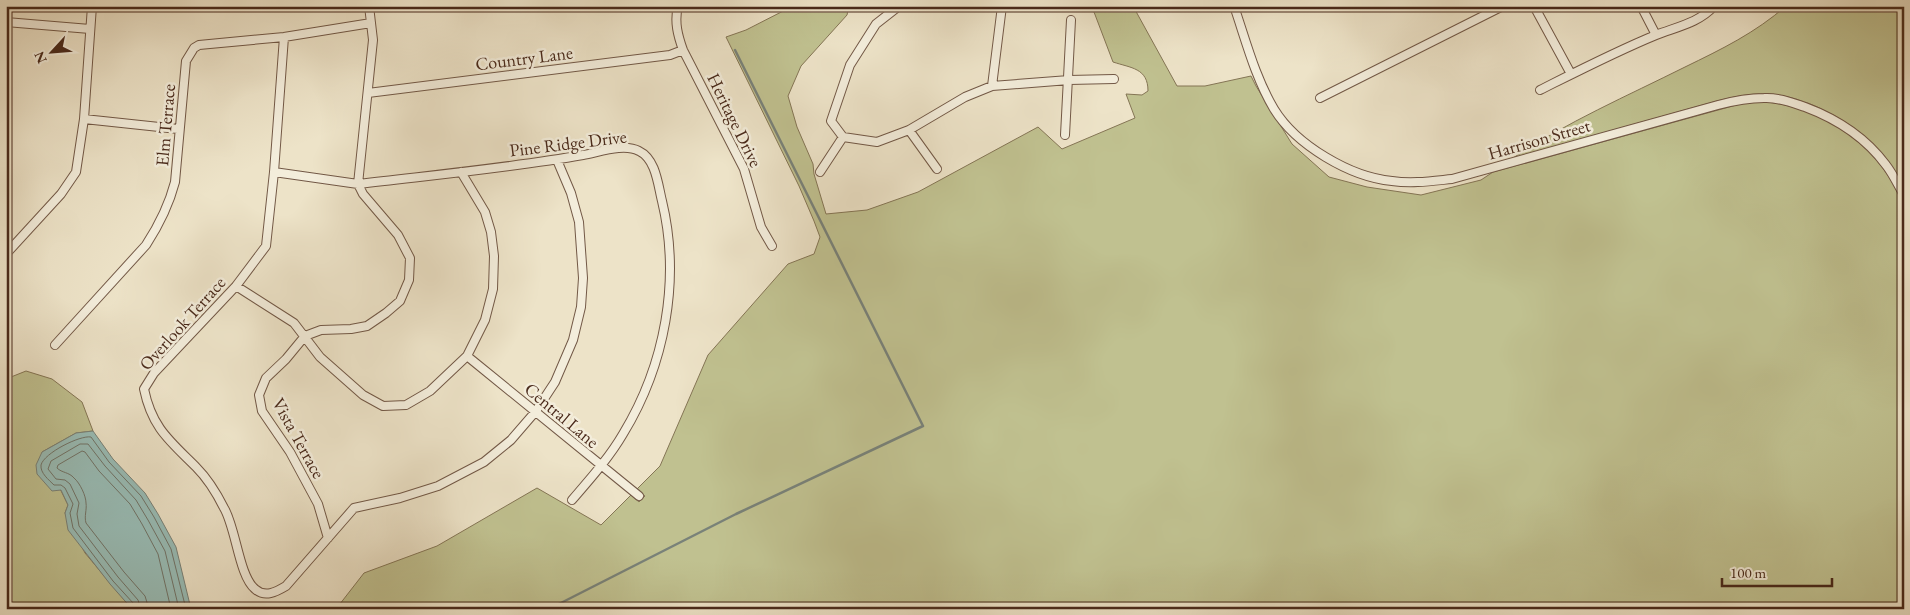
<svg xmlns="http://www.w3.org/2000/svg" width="1910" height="615" font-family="'EB Garamond',serif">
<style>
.green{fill:#c0c190;stroke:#847555}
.water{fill:#99beb8;stroke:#798279}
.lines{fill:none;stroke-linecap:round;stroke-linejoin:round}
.shore{stroke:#717469;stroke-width:1}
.stream{stroke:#798279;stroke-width:2.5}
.minor-casing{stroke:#725846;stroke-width:10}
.minor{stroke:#f3eddb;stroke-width:8}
.labels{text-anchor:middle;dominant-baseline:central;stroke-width:5;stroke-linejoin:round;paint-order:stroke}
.street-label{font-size:18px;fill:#49291a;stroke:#f3eddb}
</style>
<rect width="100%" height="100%" fill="#ede3c8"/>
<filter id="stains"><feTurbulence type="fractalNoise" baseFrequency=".004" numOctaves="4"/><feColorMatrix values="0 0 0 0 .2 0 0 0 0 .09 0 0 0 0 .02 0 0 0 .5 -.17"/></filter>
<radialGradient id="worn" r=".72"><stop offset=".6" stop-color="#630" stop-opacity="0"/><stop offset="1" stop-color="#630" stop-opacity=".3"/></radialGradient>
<!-- green -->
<path class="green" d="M793,6H849L847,15L801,66L788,96L797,127L813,164L814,174L826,214L867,210L918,192L1038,127L1062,149L1135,118L1126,94L1142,95L1148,91C1148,68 1131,68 1113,62L1094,12L1083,6H1133L1177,86H1205L1251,76L1256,86L1292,144L1329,177L1367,187L1421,195L1481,180L1493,172L1740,104C1749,103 1759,101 1767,102C1812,107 1855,132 1882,167C1891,178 1897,192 1904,204V609H336L364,573L437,546L537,488L601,525L631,495L639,502L645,496L637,489L660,466L708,355L788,264L814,254L820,237L814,221L799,186L726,37L746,30Z
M1786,6H1904V49L1902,52L1901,82L1904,101V186C1895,172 1888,158 1875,146C1850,120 1803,95 1767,94C1750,93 1733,97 1717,101L1513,158C1567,122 1627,96 1685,67C1722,49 1755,33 1786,6Z
M26,371L52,379L82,402L93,431L76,433L42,452L68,505L65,513L85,553L132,609H6V379Z"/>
<!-- water -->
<path class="water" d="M93,431L113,459L145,493L158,514L176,547L191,609H132L110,584L68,530L65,513L68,505L61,490L52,491L37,474L36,465L42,452L76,433Z"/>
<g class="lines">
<!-- shore -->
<path class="shore" d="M135,609L134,604L113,581L73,528L70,513L73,504L65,488L61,485H54C49,480 40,473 41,465C44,453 80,435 91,437L109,462L141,496L154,517L171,549L186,609
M141,609L138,600L118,577L79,526L77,514L79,503L70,484L65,480L56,479L48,469L51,461L80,444H88L105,466L136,500L148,520L165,551L179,609
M149,609L145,596L124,572L86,523C84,516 87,510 86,503C86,496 80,483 74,478C69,472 62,473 57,468L58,465L82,451L85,452L99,471L130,504L142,524L158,554L171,609"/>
<!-- stream -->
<path class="stream" d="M549,609L736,514L923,426L735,50"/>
<!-- minor casing -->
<g class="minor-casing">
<path id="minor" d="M369,6L373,40L358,184C433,175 509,168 583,155C600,152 624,143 639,151C656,159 658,185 662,201C681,280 665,365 623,434C609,458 590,479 572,500
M678,6C674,22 678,36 683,50L744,169L761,227L772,246
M899,6L876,24L850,65L831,121L843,137L877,142L909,130L965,97L992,86L1002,6
M1234,6C1246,41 1255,77 1274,109C1296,145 1350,177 1392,181C1412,184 1432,181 1452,179L1718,105C1733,101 1748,98 1764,98C1778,97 1793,103 1805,107C1837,119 1866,138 1886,165C1893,174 1898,185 1904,195
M1534,6L1571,74
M1641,6L1656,35
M6,22L90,29
M284,37L274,172L266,246L236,286L154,373L144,389C152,428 170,441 196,467C207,478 217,494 224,508C236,528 239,576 255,589C265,598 276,592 286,586L354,508L400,498L438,486L484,462L511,440L536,411L555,382L573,340L581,307L583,278L579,222L571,193L557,160
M992,86L1069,80L1114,79
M1540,90C1578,71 1617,51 1656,35C1676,27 1699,23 1714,6
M368,93L670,55L683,50
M1320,98L1503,6
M84,119L178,129
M909,130L937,169
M1065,135L1071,20
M274,172L358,184L363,194L398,235L410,258L409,280L400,301L386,313L367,326L351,329L321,330L305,336L286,359L266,378L259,395L262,411L290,452L318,504L328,538
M820,172L843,137
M6,254L61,194L76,172L84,119L92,6
M236,286L294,323L320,357L363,395L383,406L406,405L430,391L467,356L485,320L493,289L494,256L491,232L485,212L461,172
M55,345L146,245C159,225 169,205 175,182L186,61L194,48L199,45L284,37L371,23
M467,356L639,496"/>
</g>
<!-- minor -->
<use href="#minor" class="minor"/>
</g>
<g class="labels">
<!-- street labels -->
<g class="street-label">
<text transform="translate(524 58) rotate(-7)">Country Lane</text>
<text transform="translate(735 120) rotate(64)">Heritage Drive</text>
<text transform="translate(165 125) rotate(-85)">Elm Terrace</text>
<text transform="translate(1539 139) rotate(-16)">Harrison Street</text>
<text transform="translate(568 143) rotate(-7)">Pine Ridge Drive</text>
<text transform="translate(182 323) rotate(-48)">Overlook Terrace</text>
<text transform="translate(562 415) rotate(40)">Central Lane</text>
<text transform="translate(299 438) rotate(61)">Vista Terrace</text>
</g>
</g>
<!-- margin -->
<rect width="1910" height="615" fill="none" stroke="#ede3c8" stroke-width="25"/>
<rect x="8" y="8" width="1895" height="600" fill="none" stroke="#49291a" stroke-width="2.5"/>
<rect x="12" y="12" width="1885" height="590" fill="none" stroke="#49291a"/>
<!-- north arrow -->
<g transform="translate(52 52) rotate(244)" stroke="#f3eddb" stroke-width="4" paint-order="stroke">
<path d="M0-4L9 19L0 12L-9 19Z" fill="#49291a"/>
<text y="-8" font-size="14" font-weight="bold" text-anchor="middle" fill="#49291a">N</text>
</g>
<!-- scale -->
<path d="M1722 578v8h110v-8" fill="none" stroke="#49291a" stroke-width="2.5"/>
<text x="1730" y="578" font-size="15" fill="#49291a" stroke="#f3eddb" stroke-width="4" paint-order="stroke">100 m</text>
<rect width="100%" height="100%" filter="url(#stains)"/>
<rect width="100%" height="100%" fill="url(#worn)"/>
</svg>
